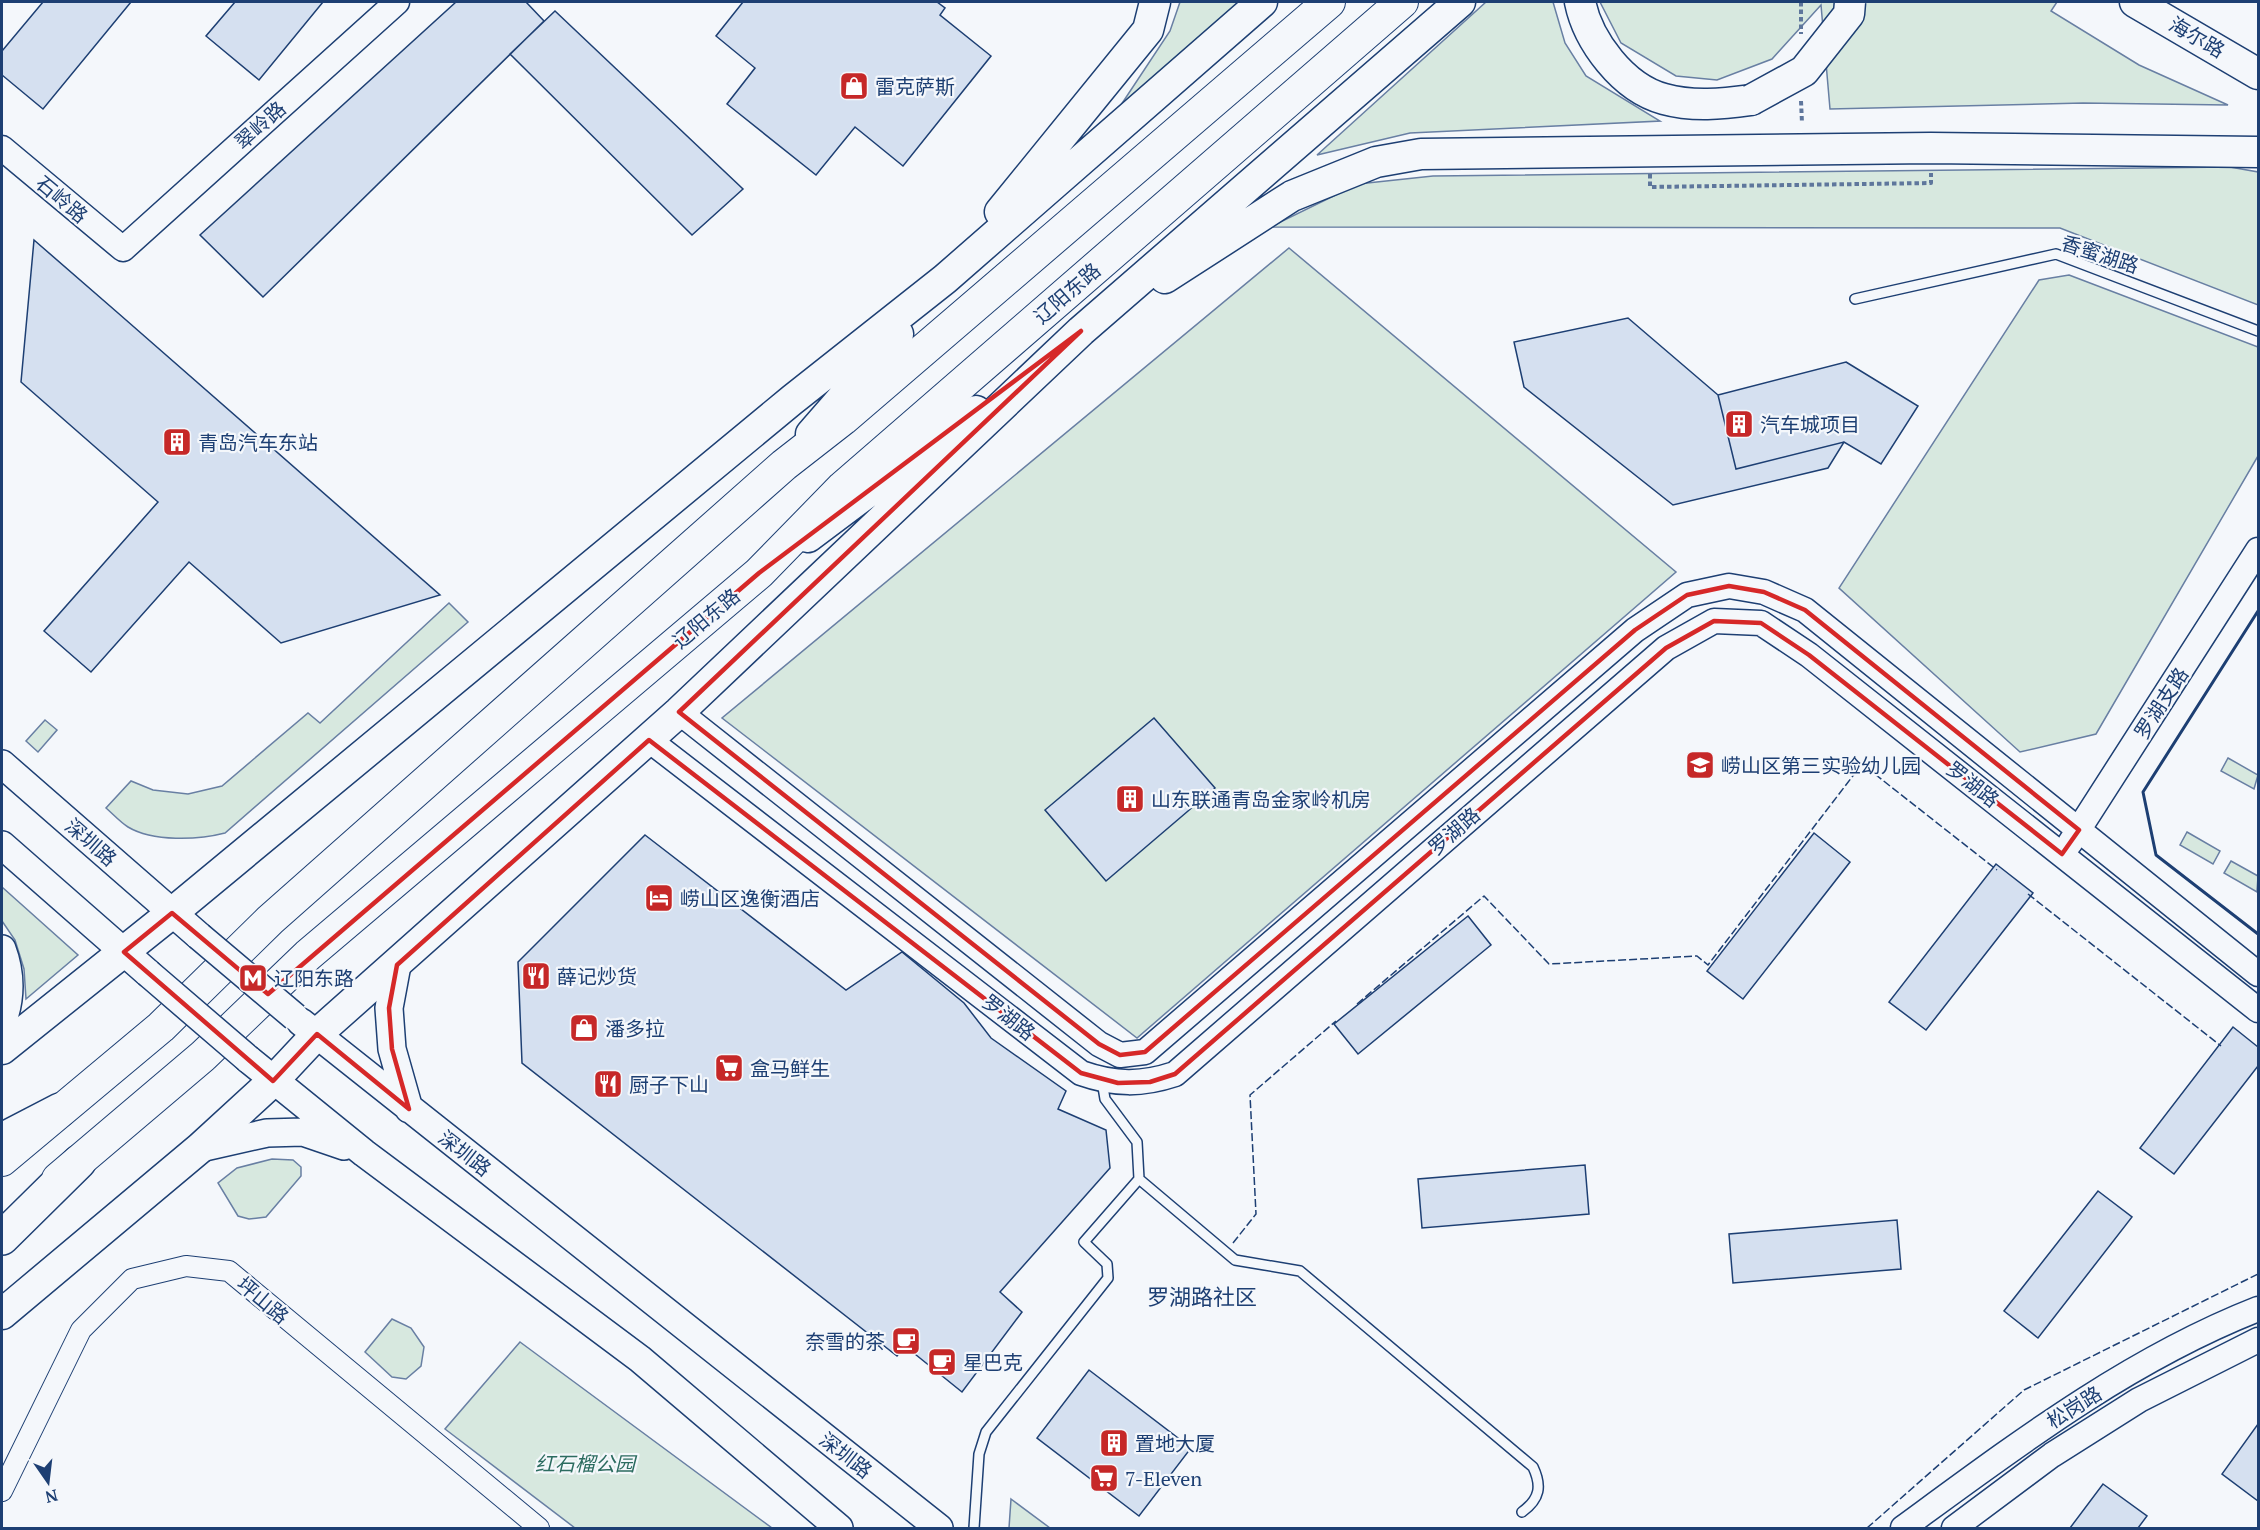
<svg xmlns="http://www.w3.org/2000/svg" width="2260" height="1530" font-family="'PT Serif','Noto Sans SC',serif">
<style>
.green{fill:#d7e8df;stroke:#687fa3;stroke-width:1.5}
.building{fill:#d5e0f0;stroke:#1d3f73;stroke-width:1.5}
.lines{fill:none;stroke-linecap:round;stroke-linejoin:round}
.service-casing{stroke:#1d3f73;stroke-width:12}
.minor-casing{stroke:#1d3f73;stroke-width:22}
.tertiary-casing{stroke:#1d3f73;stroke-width:27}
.secondary-casing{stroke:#1d3f73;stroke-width:30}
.primary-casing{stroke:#1d3f73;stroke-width:33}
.trunk-casing{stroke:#1d3f73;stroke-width:34}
.motorway-casing{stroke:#1d3f73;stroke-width:36}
.path{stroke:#5e769c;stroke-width:4;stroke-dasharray:4.5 3;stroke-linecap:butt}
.service{stroke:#f4f7fb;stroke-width:9}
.minor{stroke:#f4f7fb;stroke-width:20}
.tertiary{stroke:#f4f7fb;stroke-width:24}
.secondary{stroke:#f4f7fb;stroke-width:27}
.primary{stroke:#f4f7fb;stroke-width:30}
.trunk{stroke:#f4f7fb;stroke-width:32}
.motorway{stroke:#f4f7fb;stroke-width:33}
.secondary-bridge-casing{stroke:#1d3f73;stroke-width:30;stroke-linecap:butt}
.primary-bridge-casing{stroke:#1d3f73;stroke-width:33;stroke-linecap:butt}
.secondary-bridge{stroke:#f4f7fb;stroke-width:27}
.primary-bridge{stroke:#f4f7fb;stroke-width:30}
.fence{stroke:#1d3f73;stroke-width:1.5;stroke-dasharray:8 3;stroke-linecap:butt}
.wall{stroke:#1d3f73;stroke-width:3}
.marked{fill:none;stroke:#d62828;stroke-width:4.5;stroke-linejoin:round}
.labels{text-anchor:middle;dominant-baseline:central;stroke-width:4.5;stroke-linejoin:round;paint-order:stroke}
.street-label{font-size:20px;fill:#1d3f73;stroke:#f4f7fb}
.poi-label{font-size:20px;fill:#1d3f73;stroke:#f4f7fb;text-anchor:start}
.park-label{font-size:20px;font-style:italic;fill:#2c6c60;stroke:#f4f7fb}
.quarter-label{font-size:22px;fill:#1d3f73;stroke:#f4f7fb}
</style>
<rect width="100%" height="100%" fill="#f4f7fb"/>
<!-- green -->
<path class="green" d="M1180,2H1244L1115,114L1170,31Z
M1486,2H1553L1565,43L1586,76L1660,121L1410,133L1317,155Z
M1600,2H2057L2051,11L2139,65L2228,105L2083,103L1830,109L1821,5L1772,59L1717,80L1676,76L1621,43Z
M2230,167L2258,172V305L2060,228L1270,227L1358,184L1433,176Z
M1289,248L1676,572L1137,1038L722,718Z
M2069,275L2258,347V456L2096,734L2020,752L1839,588L2039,280Z
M449,603L468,622L225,833C198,840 153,842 128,827C120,822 113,814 106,808L131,781L153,790L188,794L222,786L308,713L320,723Z
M45,720L57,730L38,752L26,741Z
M2228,758L2258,775L2254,789L2221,771Z
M2187,832L2220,851L2213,864L2180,845Z
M2231,861L2258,876L2257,892L2224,873Z
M2,887L78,955L26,999L24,969L15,940L2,921Z
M272,1159L293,1160L301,1167V1176L266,1217L249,1219L238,1216L218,1183L237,1168Z
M392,1319L411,1328L424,1347L421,1366L406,1379L392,1377L365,1352Z
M520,1342L772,1528H575L445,1429Z
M1011,1499L1050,1528H1009Z"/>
<!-- building -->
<path class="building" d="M43,2H131L43,109L2,75V51Z
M235,2H323L259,80L206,36Z
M456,2H526L544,21L263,297L200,235Z
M743,2H937L945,8L940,15L991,56L903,166L855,127L816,175L727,104L755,68L716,36Z
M555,11L743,189L692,235L510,54Z
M34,240L118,313L440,595L281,643L189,562L91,672L44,631L158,502L21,382Z
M1628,318L1718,395L1846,362L1918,406L1881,464L1844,442L1828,468L1673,505L1524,387L1514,342Z
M1846,362L1918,406L1881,464L1844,442L1736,469L1718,395Z
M1154,718L1215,788L1106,881L1045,810Z
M1814,833L1850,862L1743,999L1707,971Z
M645,835L846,990L902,952L964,1003L991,1038L1066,1091L1058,1109L1106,1130L1110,1168L1000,1292L1022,1312L962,1392L905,1346L897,1356L522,1063L518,962Z
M1996,864L2033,893L1926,1030L1889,1002Z
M1468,916L1491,945L1358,1054L1334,1024Z
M2233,1027L2258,1047V1066L2174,1174L2140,1148Z
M1585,1165L1589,1214L1422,1228L1418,1179Z
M2098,1191L2132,1217L2038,1338L2004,1311Z
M1897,1220L1901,1269L1733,1283L1729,1234Z
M1089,1370L1191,1448L1139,1516L1037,1438Z
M2258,1424V1501L2222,1474Z
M2103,1484L2147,1516L2138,1528H2070Z"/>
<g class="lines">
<!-- service casing -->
<g class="service-casing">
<path id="service" d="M1855,299L2056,254L2258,331
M1139,1179L1235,1260L1300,1271L1533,1467C1542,1486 1540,1499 1522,1512
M974,1528L979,1454L986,1432L1108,1278L1107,1264L1084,1242L1139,1179L1137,1142L1105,1099L1102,1081"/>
</g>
<!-- minor casing -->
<g class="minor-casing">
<path id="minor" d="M2,1491L81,1330L132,1279L186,1266L229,1271L539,1528"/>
</g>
<!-- tertiary casing -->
<g class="tertiary-casing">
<path id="tertiary" d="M2,148L123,249L397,2
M679,712L1099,1044L1120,1055L1145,1052L1635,630L1687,595L1729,586L1764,592L1805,610L2258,974
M649,740L1081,1073C1115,1085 1142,1085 1175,1074L1666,648L1714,621L1761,623L1809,655L2258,1010
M2070,843L2258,550
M1903,1528C2015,1446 2128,1360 2258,1309
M1954,1528L2052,1455L2139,1400L2258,1340"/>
</g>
<!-- secondary casing -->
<g class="secondary-casing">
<path id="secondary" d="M2,764L199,936
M2,845L148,973
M2,949C11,973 11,999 2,1023
M397,965L389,1008L392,1049L409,1109
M301,1022L939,1528
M248,1059L364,1153L640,1359L839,1528
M200,1148L267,1133L303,1132L344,1146"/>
</g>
<!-- primary casing -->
<g class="primary-casing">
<path id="primary" d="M1580,2C1588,41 1623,88 1664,99C1693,107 1722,104 1751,100
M2135,2L2258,74
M1000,212L1148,30L1155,2
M1165,278L1292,196L1376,162L1421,154L1931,148L2258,152
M811,434L898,334
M808,537L976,411
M2,1049L172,913L792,400L945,279L1262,2
M2,1314L200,1148L273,1081L317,1034L679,712L1081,331L1460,2"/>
</g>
<!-- trunk casing -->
<g class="trunk-casing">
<path id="trunk" d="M2,1160L161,1027L270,920L784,465L843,419L1329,2
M58,1179L203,1056L308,955L759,573L843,487L1402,2"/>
</g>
<!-- motorway casing -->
<g class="motorway-casing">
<path id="motorway" d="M2,1140L60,1110
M2,1238L79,1162"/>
</g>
<!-- path -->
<path class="path" d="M1801,2V34
M1801,101L1802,123
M1650,174V187L1931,183V173"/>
<!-- service -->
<use href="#service" class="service"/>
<!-- minor -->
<use href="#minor" class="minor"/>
<!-- tertiary -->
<use href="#tertiary" class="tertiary"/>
<!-- secondary -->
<use href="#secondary" class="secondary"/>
<!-- primary -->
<use href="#primary" class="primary"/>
<!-- trunk -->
<use href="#trunk" class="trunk"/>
<!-- motorway -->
<use href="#motorway" class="motorway"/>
<!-- secondary-bridge casing -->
<g class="secondary-bridge-casing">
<path id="secondary-bridge" d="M199,936L295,1017
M148,973L248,1059"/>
</g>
<!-- primary-bridge casing -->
<g class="primary-bridge-casing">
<path id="primary-bridge" d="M1751,100L1804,71L1849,14L1850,2"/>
</g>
<!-- secondary-bridge -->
<use href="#secondary-bridge" class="secondary-bridge"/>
<!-- primary-bridge -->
<use href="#primary-bridge" class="primary-bridge"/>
<!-- fence -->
<path class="fence" d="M2028,894L2221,1046
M1357,1004L1484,896L1549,964L1697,956L1708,965L1862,764L1997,870
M1233,1243L1256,1214L1250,1095L1336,1021
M1867,1528L2024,1390L2258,1274"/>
<!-- wall -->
<path class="wall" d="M2258,611L2143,792L2156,855L2258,934"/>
</g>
<!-- marked area -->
<path class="marked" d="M1081,331L679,712L1099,1044L1120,1055L1145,1052L1635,630L1687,595L1729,586L1764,592L1805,610L2079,830L2062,854L1809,655L1761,623L1714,621L1666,648L1175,1074L1150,1082L1118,1083L1081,1073L649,740L397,965L389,1008L392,1049L409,1109L317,1034L273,1081L124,952L172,913L268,994L759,573Z"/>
<!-- icons -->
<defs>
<g id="shop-square" transform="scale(1.5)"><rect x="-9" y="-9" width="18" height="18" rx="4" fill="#c62828" stroke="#f4f7fb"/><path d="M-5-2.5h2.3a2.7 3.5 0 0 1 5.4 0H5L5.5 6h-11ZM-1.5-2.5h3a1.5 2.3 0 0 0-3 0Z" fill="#fff"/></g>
<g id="building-square" transform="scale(1.5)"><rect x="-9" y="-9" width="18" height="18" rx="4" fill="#c62828" stroke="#f4f7fb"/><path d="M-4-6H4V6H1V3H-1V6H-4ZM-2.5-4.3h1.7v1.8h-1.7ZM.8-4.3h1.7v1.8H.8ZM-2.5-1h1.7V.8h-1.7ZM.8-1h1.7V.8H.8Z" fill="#fff"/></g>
<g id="school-square" transform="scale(1.5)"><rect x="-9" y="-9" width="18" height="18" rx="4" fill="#c62828" stroke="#f4f7fb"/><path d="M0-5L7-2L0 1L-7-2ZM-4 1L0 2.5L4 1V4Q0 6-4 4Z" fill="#fff"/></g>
<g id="hotel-square" transform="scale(1.5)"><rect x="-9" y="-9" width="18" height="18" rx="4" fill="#c62828" stroke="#f4f7fb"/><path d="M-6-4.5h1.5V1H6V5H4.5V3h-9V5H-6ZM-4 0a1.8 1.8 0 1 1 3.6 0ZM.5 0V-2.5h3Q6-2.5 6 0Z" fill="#fff"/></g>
<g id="restaurant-square" transform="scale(1.5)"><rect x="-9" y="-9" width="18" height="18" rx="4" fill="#c62828" stroke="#f4f7fb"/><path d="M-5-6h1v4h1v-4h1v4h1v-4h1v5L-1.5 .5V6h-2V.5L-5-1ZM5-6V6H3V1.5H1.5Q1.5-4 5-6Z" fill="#fff"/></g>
<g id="metro-square" transform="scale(1.5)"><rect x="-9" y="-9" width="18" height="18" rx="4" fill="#c62828" stroke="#f4f7fb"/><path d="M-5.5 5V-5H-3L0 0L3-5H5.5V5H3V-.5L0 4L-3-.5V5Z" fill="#fff"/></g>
<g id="supermarket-square" transform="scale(1.5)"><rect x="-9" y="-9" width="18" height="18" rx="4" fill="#c62828" stroke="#f4f7fb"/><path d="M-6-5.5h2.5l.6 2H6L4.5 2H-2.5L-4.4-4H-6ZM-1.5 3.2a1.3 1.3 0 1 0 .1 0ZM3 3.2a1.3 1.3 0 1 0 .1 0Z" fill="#fff"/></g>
<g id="cafe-square" transform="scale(1.5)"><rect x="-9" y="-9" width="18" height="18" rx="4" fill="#c62828" stroke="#f4f7fb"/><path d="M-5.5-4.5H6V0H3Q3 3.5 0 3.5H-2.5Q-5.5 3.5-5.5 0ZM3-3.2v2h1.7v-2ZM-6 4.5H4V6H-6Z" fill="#fff"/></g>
</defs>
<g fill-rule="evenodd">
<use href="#shop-square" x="854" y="86"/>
<use href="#building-square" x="1739" y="424"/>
<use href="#building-square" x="177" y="442"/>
<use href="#school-square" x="1700" y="765"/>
<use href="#building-square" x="1130" y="799"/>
<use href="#hotel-square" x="659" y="898"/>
<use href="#restaurant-square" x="536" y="976"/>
<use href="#metro-square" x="253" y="978"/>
<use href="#shop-square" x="584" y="1028"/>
<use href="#supermarket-square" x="729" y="1068"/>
<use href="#restaurant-square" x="608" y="1084"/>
<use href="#cafe-square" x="906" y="1341"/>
<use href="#cafe-square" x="942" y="1362"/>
<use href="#building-square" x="1114" y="1443"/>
<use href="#supermarket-square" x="1104" y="1478"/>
</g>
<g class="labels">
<!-- street labels -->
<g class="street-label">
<text transform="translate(2197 37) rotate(30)">海尔路</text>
<text transform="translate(260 125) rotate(-42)">翠岭路</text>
<text transform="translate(62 199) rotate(40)">石岭路</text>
<text transform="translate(2100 254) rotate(18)">香蜜湖路</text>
<text transform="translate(1067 293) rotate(-41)">辽阳东路</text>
<text transform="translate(706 618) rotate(-40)">辽阳东路</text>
<text transform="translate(2161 703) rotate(-57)">罗湖支路</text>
<text transform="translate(1973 784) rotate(38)">罗湖路</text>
<text transform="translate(1454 831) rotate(-41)">罗湖路</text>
<text transform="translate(91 842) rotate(41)">深圳路</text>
<text transform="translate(1009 1017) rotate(38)">罗湖路</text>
<text transform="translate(465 1153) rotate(38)">深圳路</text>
<text transform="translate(263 1300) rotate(40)">坪山路</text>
<text transform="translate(2074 1407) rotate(-32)">松岗路</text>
<text transform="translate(846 1455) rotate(38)">深圳路</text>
</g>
<!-- poi labels -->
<g class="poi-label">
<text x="875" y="86">雷克萨斯</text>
<text x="1760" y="424">汽车城项目</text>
<text x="198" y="442">青岛汽车东站</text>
<text x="1721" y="765">崂山区第三实验幼儿园</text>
<text x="1151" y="799">山东联通青岛金家岭机房</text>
<text x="680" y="898">崂山区逸衡酒店</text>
<text x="557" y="976">薛记炒货</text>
<text x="274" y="978">辽阳东路</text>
<text x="605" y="1028">潘多拉</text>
<text x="750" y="1068">盒马鲜生</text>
<text x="629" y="1084">厨子下山</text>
<text x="885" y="1341" text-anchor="end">奈雪的茶</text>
<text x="963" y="1362">星巴克</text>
<text x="1135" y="1443">置地大厦</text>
<text x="1125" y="1478">7-Eleven</text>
</g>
<!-- park labels -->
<g class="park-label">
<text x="585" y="1463">红石榴公园</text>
</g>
<!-- quarter labels -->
<g class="quarter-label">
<text x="1202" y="1296">罗湖路社区</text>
</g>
</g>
<!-- border -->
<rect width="2260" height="1530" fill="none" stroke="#1d3f73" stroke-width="6"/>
<!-- north arrow -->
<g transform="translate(48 1482) rotate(166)" stroke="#f4f7fb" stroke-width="4.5" paint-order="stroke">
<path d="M0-4.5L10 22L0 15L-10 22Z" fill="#1d3f73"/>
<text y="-9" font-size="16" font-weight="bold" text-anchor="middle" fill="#1d3f73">N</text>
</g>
</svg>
